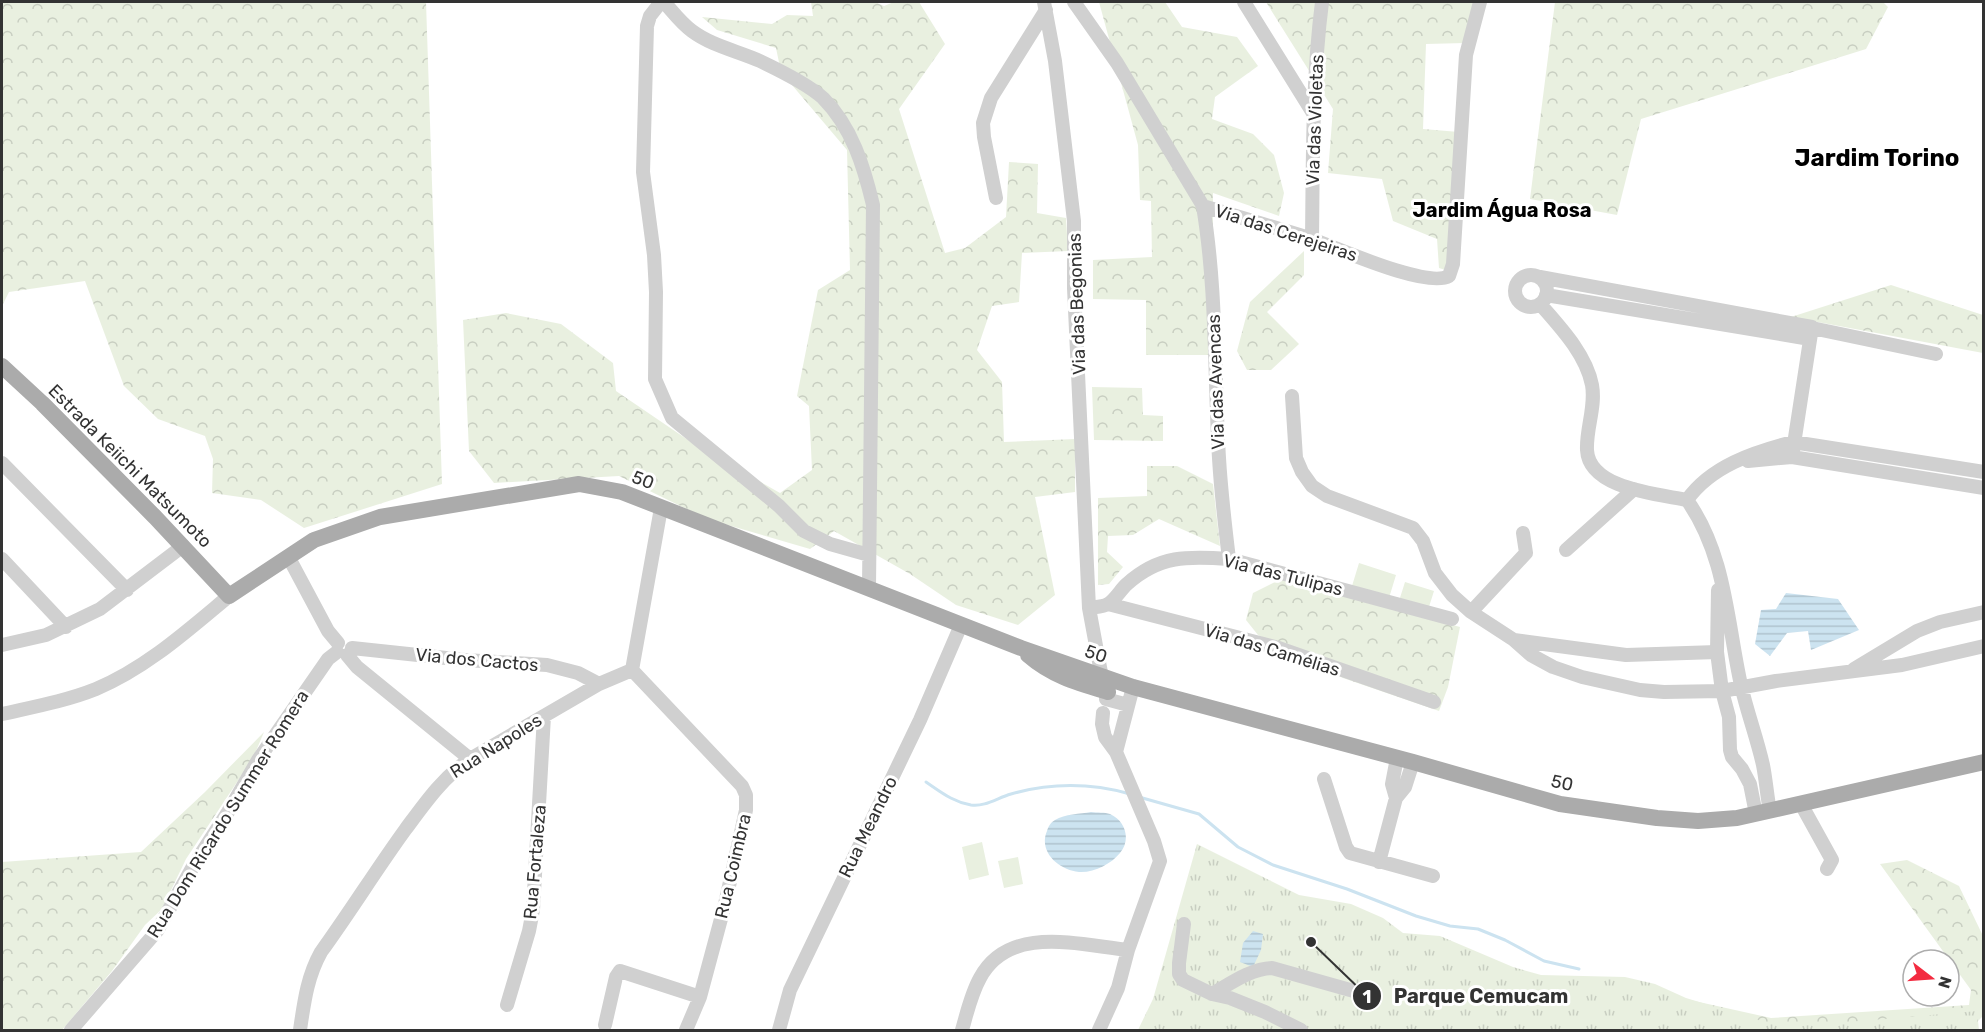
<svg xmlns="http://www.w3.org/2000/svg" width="1985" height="1032" font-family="Rubik,sans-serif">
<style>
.grass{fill:#e9f0e0}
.forest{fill:url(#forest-crowns)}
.park{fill:url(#park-tufts)}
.water{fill:url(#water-rules)}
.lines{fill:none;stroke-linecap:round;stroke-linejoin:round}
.stream{stroke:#cce3f0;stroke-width:3}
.minor{stroke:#d0d0d0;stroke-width:14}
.major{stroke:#ababab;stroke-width:16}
.labels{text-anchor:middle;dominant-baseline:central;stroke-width:6;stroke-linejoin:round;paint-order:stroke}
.street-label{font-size:18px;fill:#333;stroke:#fff}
.neighbourhood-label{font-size:20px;font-weight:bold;fill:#000;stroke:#fff}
.district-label{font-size:24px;font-weight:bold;fill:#000;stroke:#fff}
.leader{fill:none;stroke:#333;stroke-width:2}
.callout-dot{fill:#333;stroke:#fff;stroke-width:2}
.mark-label{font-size:18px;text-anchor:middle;font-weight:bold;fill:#fff}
.callout-label{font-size:20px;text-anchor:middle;font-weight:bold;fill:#333;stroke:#fff;stroke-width:6;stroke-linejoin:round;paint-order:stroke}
</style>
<defs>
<pattern id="forest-crowns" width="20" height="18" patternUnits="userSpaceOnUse" patternTransform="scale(1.5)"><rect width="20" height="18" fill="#e9f0e0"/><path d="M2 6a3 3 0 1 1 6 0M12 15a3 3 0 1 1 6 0" fill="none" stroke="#c8cec1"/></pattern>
<pattern id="park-tufts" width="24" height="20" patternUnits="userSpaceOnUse" patternTransform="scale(1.5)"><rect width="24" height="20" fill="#e9f0e0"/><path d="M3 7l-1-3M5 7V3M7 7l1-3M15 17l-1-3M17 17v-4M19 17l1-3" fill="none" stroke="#c8cec1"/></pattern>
<pattern id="water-rules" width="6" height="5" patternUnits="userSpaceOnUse" patternTransform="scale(1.5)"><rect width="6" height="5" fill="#cce3f0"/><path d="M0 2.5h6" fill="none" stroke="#b0c3ce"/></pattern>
</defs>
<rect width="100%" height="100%" fill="#fff"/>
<!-- grass -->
<path class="grass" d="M1359,563L1396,575L1389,598L1352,586Z
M1405,582L1434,591L1428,610L1399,601Z
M982,842L989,875L969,880L962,847Z
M1018,857L1023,884L1004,888L998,861Z"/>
<!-- forest -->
<path class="forest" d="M2,2H426L442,484L304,528L261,500L212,493L213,459L205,436L158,419L124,386L85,281L9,292L2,306Z
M811,2H875L884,6L894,2H919L945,44L899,109L945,253L965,248L1006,217L1009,162L1038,164L1037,213L1066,218L1068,251L1022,253L1019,302L992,306L977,350L1002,382L1004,442L1075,439V492L1035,497L1055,595L1018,625L956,605L910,574L834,531L810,549L707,519L619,476L494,483L469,451L463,320L506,313L561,324L613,363L616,391L691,442L780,493L812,470L809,406L797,396L818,290L850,270L847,150L781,72L776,48L717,30L702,17L772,24L787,15L813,16Z
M1099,2H1165L1182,27L1237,37L1258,66L1215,97L1212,119L1253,134L1274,155L1284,193L1279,216L1213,193V355H1146V300L1093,299V260L1152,257L1151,201L1140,200L1138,145Z
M1266,2H1476L1465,43L1426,44L1423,129L1459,132L1452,272L1439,268L1437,239L1393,221L1382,179L1328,173L1333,109Z
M1555,2H1883L1888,7L1866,49L1641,119L1617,215L1530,199Z
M1304,251V275L1267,312L1299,344L1271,370H1247L1237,351L1250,302Z
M1891,285L1983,315V353L1791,317Z
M1092,387L1142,388L1143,415L1163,416V441L1094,440Z
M1147,466H1177L1213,484L1220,546L1159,519L1133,535L1108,536L1107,552L1123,567L1109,584L1098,585V498L1147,496Z
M1283,578L1460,627L1448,687L1439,711L1343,678L1258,635L1246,620L1253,593Z
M264,732L253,758L186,859L162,909L145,925L112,971L62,1030H2V862L141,852L205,792Z
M1907,860L1959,886L1983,936V1016L1978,1021L1979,1030H1391L1591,978L1771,1018L1969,1005L1971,990L1880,864Z"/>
<!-- park -->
<path class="park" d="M1197,844L1299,895L1351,904L1383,918L1403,933L1440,936L1513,967L1541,975L1625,977L1655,984L1686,998L1765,1022L1801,1026L1978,1011L1976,1030H1138L1153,999Z"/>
<!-- water -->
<path class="water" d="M1786,593L1838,599L1859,630L1811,650L1808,631L1787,633L1770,656L1755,644L1761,610L1776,609Z
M1091,812C1097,813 1105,812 1110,814C1126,821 1131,840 1120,853C1111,864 1094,873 1079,872C1059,870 1038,852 1047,831C1048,827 1051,822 1055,820C1065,814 1080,814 1091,812Z
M1253,931L1263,934L1261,950L1253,967L1240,962L1243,943Z"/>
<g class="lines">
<!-- stream -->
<path class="stream" d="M926,782C941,792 953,802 971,805C985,807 997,798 1011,794C1050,783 1091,783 1130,794
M1139,797L1199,814L1238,847L1273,865L1347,889L1416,916L1450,926L1478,929L1505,940L1544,961L1579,969"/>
<!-- minor -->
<path class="minor" d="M661,2L650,16L647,26L643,172L654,255L656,292L655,379L672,418L779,506L804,531L830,544L869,555
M664,2C673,12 681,23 692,31C712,46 738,51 760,61C779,70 808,84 823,98C852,127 864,167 873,205L869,588
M1044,2L1055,61L1074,221V288L1089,608L1102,678
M1074,2L1117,63L1203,206C1238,217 1274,227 1309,238C1335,247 1427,289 1449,276L1453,264L1466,55L1480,2
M1244,2L1313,113
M996,198L984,137L983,123L991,98L1046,10
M1203,206C1217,290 1214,374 1219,458C1221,492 1225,526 1229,559
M1312,239C1313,160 1312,81 1322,2
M1515 291a16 16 0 1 1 32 0a16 16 0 1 1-32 0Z
M1540,277L1812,327L1792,457
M1546,295L1810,339
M1540,304C1560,327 1586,354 1592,385C1596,407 1586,428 1587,450C1589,489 1658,494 1687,500C1726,555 1727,622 1741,685C1747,712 1757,738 1763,765C1766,780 1767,796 1770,811
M1812,328L1936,354
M1292,396L1296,458L1302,472L1312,486L1327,496L1413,528L1423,541L1435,573L1452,595L1471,612L1514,640L1531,655L1553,667L1582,677L1640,690L1664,692L1722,691L1776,681L1902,665L1984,646
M1748,461L1792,457L1984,488
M2,463L127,590
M1687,500C1711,466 1754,452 1793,442L1984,472
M1566,550L1634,489
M289,558L328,631L338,643
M2,559L66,627
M1718,590L1717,652L1722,691L1729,717L1730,750L1732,757L1742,769L1750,784L1756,814
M1108,604L1279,648L1434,702
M1089,608C1094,607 1103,607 1108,604C1115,600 1121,589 1127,584C1159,555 1188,556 1229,559L1452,619
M1471,612L1526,553L1523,533
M1514,640L1626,655L1717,652
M2,645L46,635L100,609L183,546
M352,648L465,660L547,665L578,673L599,684
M347,655L357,667L470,759
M1854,669L1917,631L1940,622L1984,612
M632,670L742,786L746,795V810L725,904L700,997L686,1030
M632,670L661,508
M1106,699L1128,705
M2,714C33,707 66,701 96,689C146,668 187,631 229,596
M1116,752L1133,687
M1324,779L1346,847L1350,853L1433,876
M1396,798L1392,784L1397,758
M1801,804L1832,860L1827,869
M1379,862L1396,798L1405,787L1413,762
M1184,924L1179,963V974L1183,980L1212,994L1230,998L1265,1012L1301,1030
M1212,994C1230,984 1250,969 1272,968L1375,997
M507,1005L529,931L533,910L544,716
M605,1025L616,977L620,971L700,997
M71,1030L157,931L195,863L228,812L258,760L328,659L337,652
M300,1030C304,1003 307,977 321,952C350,912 376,870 405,830C425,803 442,778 470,759L599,684L632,670
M779,1030L790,990L920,720L961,625
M962,1030C967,1013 971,994 980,978C1009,924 1079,945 1128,950
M1099,1030L1118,988L1128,950L1160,861L1154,841L1116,752L1105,737L1102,724L1103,713"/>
<!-- major -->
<path class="major" d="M2,366L42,403L155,517L229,596L314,540L380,517L579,484L622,492L1021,648L1133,687L1413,762L1560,804L1657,818L1698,821L1737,818L1984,762
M1028,655C1052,676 1078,683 1108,692"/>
</g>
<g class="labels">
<!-- street labels -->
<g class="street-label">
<text transform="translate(1315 120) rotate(-88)">Via das Violetas</text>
<text transform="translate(1286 233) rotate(18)">Via das Cerejeiras</text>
<text transform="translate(1077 304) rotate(-92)">Via das Begonias</text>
<text transform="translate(1216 382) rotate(-92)">Via das Avencas</text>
<text transform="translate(130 466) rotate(45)">Estrada Keiichi Matsumoto</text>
<text transform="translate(643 480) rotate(21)">50</text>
<text transform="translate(1283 575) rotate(14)">Via das Tulipas</text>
<text transform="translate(1272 650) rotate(17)">Via das Camélias</text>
<text transform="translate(1096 654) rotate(19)">50</text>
<text transform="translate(477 660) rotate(5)">Via dos Cactos</text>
<text transform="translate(496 746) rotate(-32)">Rua Napoles</text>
<text transform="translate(1562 783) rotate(12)">50</text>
<text transform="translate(228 814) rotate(-58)">Rua Dom Ricardo Summer Romera</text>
<text transform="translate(868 827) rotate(-64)">Rua Meandro</text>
<text transform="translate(535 862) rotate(-85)">Rua Fortaleza</text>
<text transform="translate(733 866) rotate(-77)">Rua Coimbra</text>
</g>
<!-- neighbourhood labels -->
<g class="neighbourhood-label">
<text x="1502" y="210">Jardim Água Rosa</text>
</g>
<!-- district labels -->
<g class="district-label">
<text x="1877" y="158">Jardim Torino</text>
</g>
</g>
<!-- callouts -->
<path class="leader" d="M1311 942L1367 996"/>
<g class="callout-dot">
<circle cx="1311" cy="942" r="6"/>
<circle cx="1367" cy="996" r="15"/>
</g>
<g class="mark-label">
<text x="1367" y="1003">1</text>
</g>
<g class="callout-label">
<text x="1481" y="1003">Parque Cemucam</text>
</g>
<!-- border -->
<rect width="1985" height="1032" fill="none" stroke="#333333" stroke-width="6"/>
<!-- north arrow -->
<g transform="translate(1931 978) rotate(107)"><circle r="28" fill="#ffffff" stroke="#adadad" stroke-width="1.5"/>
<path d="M0-4.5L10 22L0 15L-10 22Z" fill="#f32b40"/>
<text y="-9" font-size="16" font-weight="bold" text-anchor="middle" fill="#333333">N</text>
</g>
</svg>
